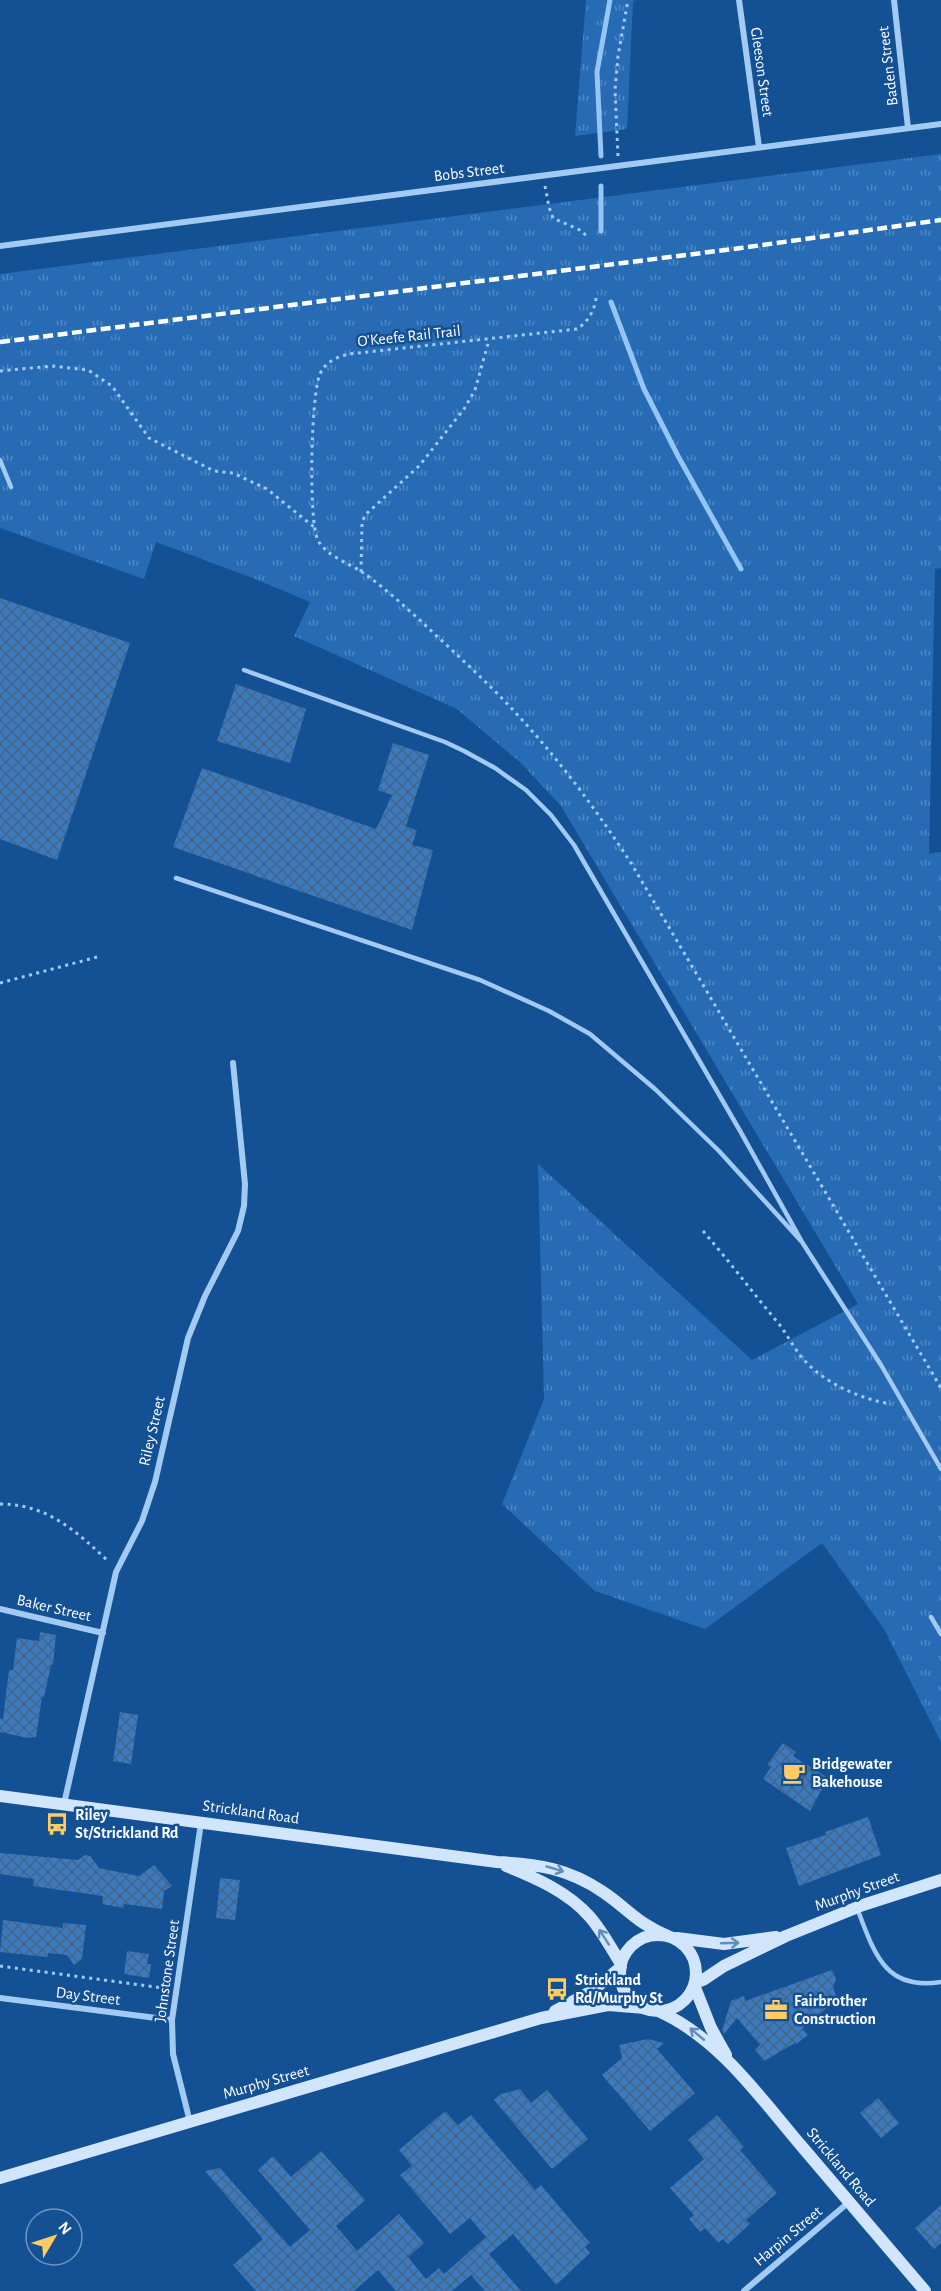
<svg xmlns="http://www.w3.org/2000/svg" width="941" height="2291" font-family="'Alegreya Sans',sans-serif">
<style>
.grass{fill:url(#grass-tufts)}
.lines{fill:none;stroke-linecap:round;stroke-linejoin:round}
.stream{stroke:#94c5f5;stroke-width:5}
.building{fill:url(#building-cross-hatch)}
.path{stroke:#a2caf2;stroke-width:3;stroke-dasharray:3 4.5;stroke-linecap:butt}
.lane{stroke:#a2caf2;stroke-width:4.5}
.street{stroke:#a2caf2;stroke-width:6}
.secondary{stroke:#d1e6fc;stroke-width:12}
.rail{stroke:#fff;stroke-width:4.5;stroke-dasharray:10 4.5;stroke-linecap:butt}
.oneway{stroke:#5f8dbe}
.labels{text-anchor:middle;dominant-baseline:central;stroke-width:5;stroke-linejoin:round;paint-order:stroke}
.street-label{font-size:16px;fill:#fff;stroke:#135194}
.poi-label{font-size:16px;font-weight:bold;fill:#fff;stroke:#135194;text-anchor:start}
</style>
<defs>
<pattern id="grass-tufts" width="24" height="20" patternUnits="userSpaceOnUse" patternTransform="scale(1.5)"><rect width="24" height="20" fill="#266bb4"/><path d="M3 7l-1-3M5 7V3M7 7l1-3M15 17l-1-3M17 17v-4M19 17l1-3" fill="none" stroke="#5189c3"/></pattern>
<pattern id="building-cross-hatch" width="8" height="8" patternUnits="userSpaceOnUse" patternTransform="scale(1.5)"><rect width="8" height="8" fill="#3c7abd"/><path d="M0 0l8 8M0 8l8-8" fill="none" stroke="#43658a"/></pattern>
</defs>
<rect width="100%" height="100%" fill="#135194"/>
<!-- grass -->
<path class="grass" d="M586,0H636L633,1L627,129L575,136Z
M941,154V568L935,569L929,854L941,852V1742L884,1629L822,1543L705,1629L595,1591L502,1504L544,1399L538,1164L752,1360L858,1304L561,806L521,763L457,709L294,636L310,602L253,578L156,542L144,579L0,528V274Z"/>
<g class="lines">
<!-- stream -->
<path class="stream" d="M601,156L597,72L610,0
M601,231V186
M611,302L644,389L678,456L741,569"/>
</g>
<!-- building -->
<path class="building" d="M0,598L130,643L57,860L0,839Z
M236,684L306,709L290,763L217,741Z
M393,743L429,755L406,826L417,831L412,845L433,850L412,930L173,847L202,768L376,829L392,795L378,790Z
M40,1632L56,1635L53,1665H51L44,1697H42L36,1737L27,1738L0,1732V1719H3L9,1670H13L17,1638L39,1641Z
M120,1712L138,1715L131,1764L113,1761Z
M783,1743L796,1752L793,1756L828,1778L810,1811L763,1779L771,1767L767,1765Z
M868,1817L881,1855L799,1886L786,1848L826,1835L825,1832Z
M0,1853L78,1860L85,1855L90,1856L99,1868L139,1876L154,1865L172,1886L164,1891L162,1909L124,1904L123,1908L102,1904L103,1896L33,1886L34,1879L0,1874Z
M220,1878L240,1880L235,1920L216,1918Z
M3,1920L63,1928V1923L86,1925L82,1959L74,1965L67,1955L48,1953V1957L0,1952Z
M127,1951L149,1954L147,1964H151L149,1978L124,1974Z
M832,1970L836,1979L833,1987L837,1999L802,2029L808,2035L796,2044L795,2043L764,2061L755,2050L760,2045L737,2018L724,2034L722,2031L731,2001L744,1996L745,2001Z
M648,2039L664,2043L657,2049L695,2093L650,2131L602,2075L622,2058L619,2045Z
M520,2089L531,2103L547,2090L588,2139L552,2169L494,2100L501,2094Z
M878,2098L899,2123L881,2138L860,2113Z
M445,2111L458,2125L471,2115L535,2190L541,2185L590,2243L585,2247L590,2253L556,2285L513,2234L489,2254L521,2291H485L471,2275L452,2291H396L378,2270L354,2291H256L233,2265L263,2239L205,2171L220,2168L290,2247L310,2230L258,2170L273,2156L291,2177L321,2151L365,2200L336,2226L357,2251L399,2214L424,2243L408,2257L426,2279L439,2268L444,2274L486,2237L470,2218L450,2234L400,2175L412,2166L399,2150Z
M717,2115L744,2147L740,2150L777,2193L746,2220L750,2224L728,2244L723,2239L718,2243L705,2228L700,2232L689,2219L694,2215L670,2188L704,2159L688,2140Z
M941,2205V2243L934,2249L915,2228Z"/>
<g class="lines">
<!-- path -->
<path class="path" d="M618,156L615,90L618,56L628,0
M545,186L549,207L553,218L582,231L587,237
M596,298C595,310 587,323 577,329L349,354C337,357 325,362 320,374C311,393 308,522 318,540C325,555 348,563 362,572C384,587 404,606 424,624C458,656 493,687 524,722C564,766 599,814 631,863L941,1388
M0,371L52,366L88,370L112,386L149,438L214,471L233,473L267,489L314,527
M361,572L362,523L365,515L419,466L464,409L475,390L489,340
M0,983L101,956
M703,1231C729,1261 753,1293 779,1324C788,1336 795,1350 805,1361C826,1384 861,1399 891,1404
M0,1504C47,1504 76,1531 109,1562
M0,1966L163,1988"/>
<!-- lane -->
<path class="lane" d="M0,460L11,487
M244,670L445,742L464,751L495,768L526,790L551,815L574,845L739,1129L801,1240
M176,878L480,980L549,1011L590,1034L655,1089L719,1151L802,1242L881,1365L941,1469
M931,1617L941,1634
M857,1908C874,1952 884,1991 941,1982"/>
<!-- street -->
<path class="street" d="M739,0L759,147
M894,0L908,128
M0,246L941,124
M0,1609L103,1633
M64,1804L116,1572L142,1521L155,1482L188,1338L205,1296L238,1231L244,1206L245,1184L233,1063
M0,1998L172,2020
M190,2122L173,2054L172,2020L201,1823
M744,2291L849,2202"/>
<!-- secondary -->
<path class="secondary" d="M0,1796L497,1862C537,1864 568,1868 603,1892C627,1908 638,1924 668,1936
M506,1866C536,1878 568,1892 590,1917C602,1931 611,1948 621,1964
M620 1973a38 38 0 1 1 76 0a38 38 0 1 1-76 0Z
M677,1938L724,1944L776,1937
M695,1983L703,1980L724,1966L786,1936L863,1905L941,1880
M694,1985L711,2028L726,2055
M656,2010C719,2037 761,2099 804,2149C844,2196 885,2244 925,2291
M555,2011L592,1991L621,1967
M0,2178L541,2018L608,2005L645,2008"/>
<!-- rail -->
<path class="rail" d="M0,342L741,248L941,220"/>
</g>
<!-- one-way arrows -->
<defs><path id="oneway-shaft" d="M-6 0H5M1.5-3L5.5 0L1.5 3" fill="none" stroke-width="1.6" stroke-linecap="round" stroke-linejoin="round" transform="scale(1.5)"/></defs>
<g class="oneway">
<use href="#oneway-shaft" transform="translate(555 1869) rotate(17)"/>
<use href="#oneway-shaft" transform="translate(604 1937) rotate(-123)"/>
<use href="#oneway-shaft" transform="translate(730 1943) rotate(-2)"/>
<use href="#oneway-shaft" transform="translate(697 2034) rotate(-140)"/>
</g>
<!-- icons -->
<defs>
<g id="cafe-bare" transform="scale(1.8)"><path d="M-5.5-4.5H6V0H3Q3 3.5 0 3.5H-2.5Q-5.5 3.5-5.5 0ZM3-3.2v2h1.7v-2ZM-6 4.5H4V6H-6Z" fill="#ffcc63" stroke="#135194" stroke-width="2.5" paint-order="stroke"/></g>
<g id="bus-bare" transform="scale(1.8)"><path d="M-5-6H5V4H4V6H2V4H-2V6H-4V4H-5ZM-3.5-4V0h7V-4ZM-3.5 1.2v1.5H-2V1.2ZM2 1.2v1.5H3.5V1.2Z" fill="#ffcc63" stroke="#135194" stroke-width="2.5" paint-order="stroke"/></g>
<g id="office-bare" transform="scale(1.8)"><path d="M-6-3h4V-5.5h4V-3h4V5H-6ZM-1-4.5V-3h2v-1.5ZM-6 0V1H6V0Z" fill="#ffcc63" stroke="#135194" stroke-width="2.5" paint-order="stroke"/></g>
</defs>
<g fill-rule="evenodd">
<use href="#cafe-bare" x="794" y="1773"/>
<use href="#bus-bare" x="57" y="1824"/>
<use href="#bus-bare" x="557" y="1989"/>
<use href="#office-bare" x="776" y="2010"/>
</g>
<g class="labels">
<!-- street labels -->
<g class="street-label">
<text transform="translate(888 66) rotate(-97)">Baden Street</text>
<text transform="translate(762 72) rotate(82)">Gleeson Street</text>
<text transform="translate(469 172) rotate(-7)">Bobs Street</text>
<text transform="translate(409 336) rotate(-6)">O'Keefe Rail Trail</text>
<text transform="translate(152 1431) rotate(-77)">Riley Street</text>
<text transform="translate(54 1608) rotate(13)">Baker Street</text>
<text transform="translate(251 1812) rotate(8)">Strickland Road</text>
<text transform="translate(857 1891) rotate(-20)">Murphy Street</text>
<text transform="translate(167 1971) rotate(-82)">Johnstone Street</text>
<text transform="translate(88 1996) rotate(7)">Day Street</text>
<text transform="translate(266 2082) rotate(-16)">Murphy Street</text>
<text transform="translate(841 2167) rotate(50)">Strickland Road</text>
<text transform="translate(788 2236) rotate(-40)">Harpin Street</text>
</g>
<!-- poi labels -->
<g class="poi-label">
<text x="812" y="1764">Bridgewater<tspan x="812" dy="18">Bakehouse</tspan></text>
<text x="75" y="1815">Riley<tspan x="75" dy="18">St/Strickland Rd</tspan></text>
<text x="575" y="1980">Strickland<tspan x="575" dy="18">Rd/Murphy St</tspan></text>
<text x="794" y="2001">Fairbrother<tspan x="794" dy="18">Construction</tspan></text>
</g>
</g>
<!-- north arrow -->
<g transform="translate(54 2237) rotate(51)"><circle r="28" fill="#135194" stroke="#7197bf" stroke-width="1.5"/>
<path d="M0-4.5L10 22L0 15L-10 22Z" fill="#ffcc63"/>
<text y="-9" font-size="16" font-weight="bold" text-anchor="middle" fill="#ffffff">N</text>
</g>
</svg>
